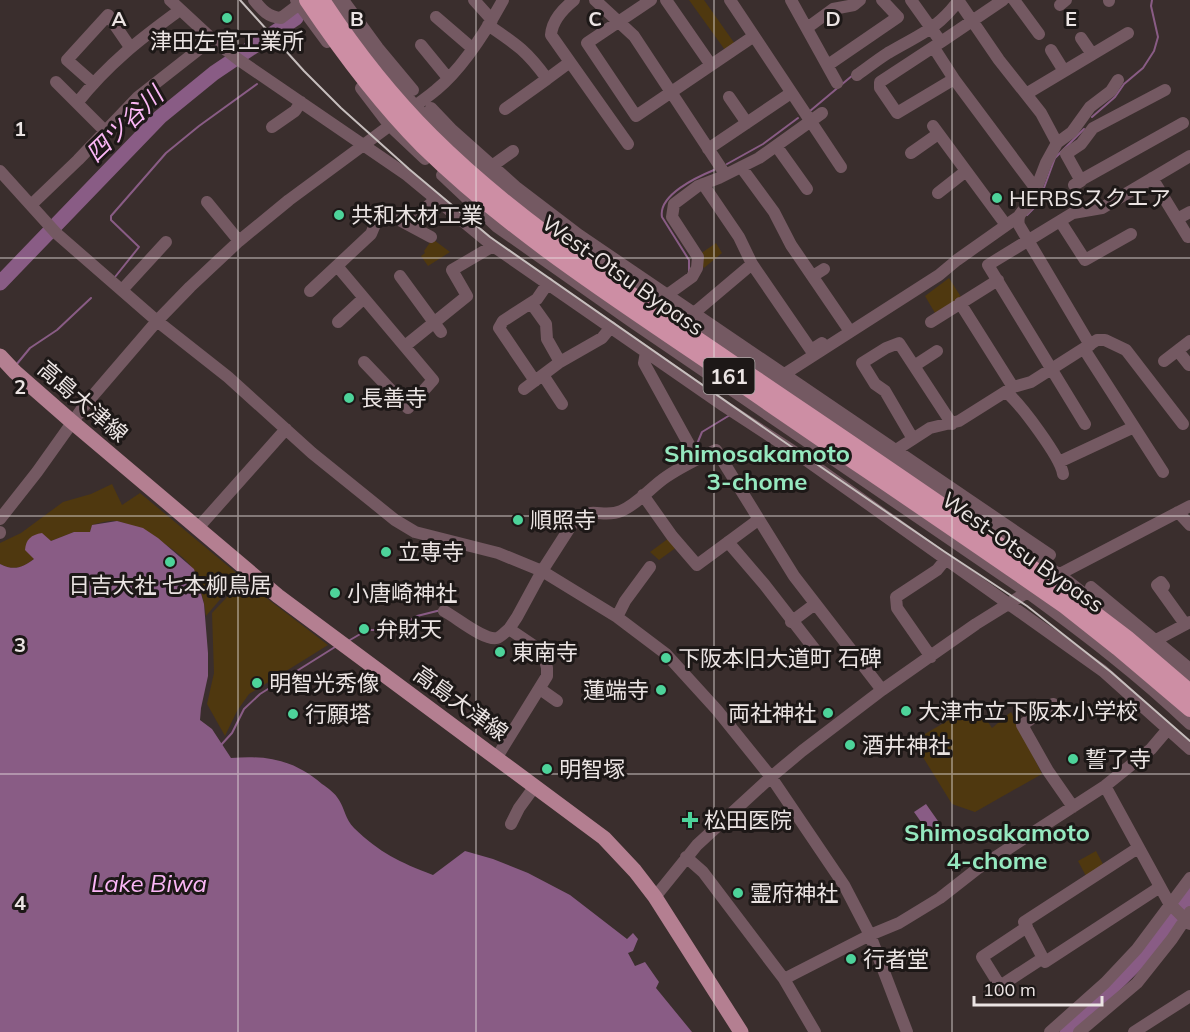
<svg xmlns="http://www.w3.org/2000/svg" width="1190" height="1032" font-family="Mulish,'Noto Sans JP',sans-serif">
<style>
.green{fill:#4f380f}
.water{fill:#895c85}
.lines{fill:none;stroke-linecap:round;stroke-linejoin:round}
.stream{stroke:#895c85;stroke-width:2}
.river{stroke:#895c85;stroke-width:15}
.minor{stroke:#745962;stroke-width:12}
.major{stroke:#b47f91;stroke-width:15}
.highway{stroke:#cd8ea4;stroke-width:16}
.rail{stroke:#c6bebd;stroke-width:2}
.grid{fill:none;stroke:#ebe4e3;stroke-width:1.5;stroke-opacity:0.55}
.poi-dot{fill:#4dd39a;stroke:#1d1817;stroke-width:2}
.labels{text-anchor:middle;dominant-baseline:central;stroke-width:6;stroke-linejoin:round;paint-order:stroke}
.shield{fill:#1d1817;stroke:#ada7a6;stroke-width:1.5}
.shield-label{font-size:21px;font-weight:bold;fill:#ebe4e3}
.poi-label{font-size:22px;fill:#ebe4e3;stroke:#1d1817;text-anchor:start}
.street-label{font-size:22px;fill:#ebe4e3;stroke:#1d1817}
.water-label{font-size:24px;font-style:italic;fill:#fbb7f6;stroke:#1d1817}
.neighbourhood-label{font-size:24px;font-weight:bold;fill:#95e8bf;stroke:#1d1817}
.grid-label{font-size:20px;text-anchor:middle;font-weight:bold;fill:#ebe4e3;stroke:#1d1817;stroke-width:6;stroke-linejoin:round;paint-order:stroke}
</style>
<rect width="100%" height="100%" fill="#3a2e2d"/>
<!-- green -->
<path class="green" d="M689,0H704L735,44L725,50Z
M434,240L450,252L428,266L421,256L425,253L424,251L431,241Z
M716,243L722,253L704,268L701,264L700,254Z
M949,278L961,297L935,313L925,296Z
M112,484L122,505L140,493L240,576L206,616C204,600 200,586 194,571C187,554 134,523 116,521C108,520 100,523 92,525L90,532H74L51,541L34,535L26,544L34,559C22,568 14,571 0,564V543L21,533L63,502L91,494Z
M669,538L677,547L659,560L650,552Z
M243,580L328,645L249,694L237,711L225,736L207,704L214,673L212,613Z
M976,704L992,728L1011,712L1042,774L975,812L952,804L913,741Z
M1096,851L1104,866L1087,878L1078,861Z"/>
<!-- water -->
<path class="water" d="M117,521L143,528L158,538L194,569L204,604L208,653V676L201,708L200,720L212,729L231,758C268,755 294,760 322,784C328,788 335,793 339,800C345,809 345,819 354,828C380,853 399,862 433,875L465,851L493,859L528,873L570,895L627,939L633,933L638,939L633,951L628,953L635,966L645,962L659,982L656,988L692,1032H0V564C14,571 22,568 34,559L25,550C26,539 31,535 42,533L51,541L74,532H90L92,525Z
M926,804L945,831L933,839L914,812Z"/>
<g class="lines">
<!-- stream -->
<path class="stream" d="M810,111L853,75
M1092,117L1115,97L1124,84L1143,68L1154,51L1158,37L1151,6L1152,0
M727,164L763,144L798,118
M1027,215L1038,204L1055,158L1084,129
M689,272V260L662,217C658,195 697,177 714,170
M115,277L139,247L111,220V216L166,153L199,126L257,84
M16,365L30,348L57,330L91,298
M697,444L702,432L730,415
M350,640L362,633L371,630H394L417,616L441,610
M221,745L232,733L244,709L260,694L335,647"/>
<!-- river -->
<path class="river" d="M0,283L160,117L214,73L296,18
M1067,1032L1146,954L1190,894"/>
<!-- minor -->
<path class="minor" d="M170,0L212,39L239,60L407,175L493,246L724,406L802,457L1103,671L1190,749
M254,0C262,10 268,17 281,18L298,5
M296,0L327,42
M332,0L358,37L415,106L497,183L567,237L648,295L1060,575L1143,640L1190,680
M343,0L378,48L413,90
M474,0L492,20
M595,0L634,36L725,174
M651,0L587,43L636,116L754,36
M666,0L711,65
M730,0L841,167
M791,0L837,83
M911,0L941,42L880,82V88L897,113L954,79
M958,0L999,60L1041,113L1057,143
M1014,0L1039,34
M1109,0V1
M1060,5L1066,0
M436,17L472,48
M488,25C516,44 527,51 547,79L505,109
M807,28L833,9L854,5L860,0
M1081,38L1092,54
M941,42L1003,0
M421,45L448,78
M934,48L954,79L1036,189C1035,192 1035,196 1033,199C1027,210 1016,211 1019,225L1090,345
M1051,50L1064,71
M570,62L551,35C552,20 563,9 574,0
M828,65L898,17L882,0
M857,75C867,68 877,60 888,53C918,35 937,30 959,0
M547,79L570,62L628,144
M56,82L105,131
M93,83L67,60L108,15L130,47
M361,88L390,126L425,159
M1026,94L1128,33
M729,97L747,123
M77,103C108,64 140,39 180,10
M431,108L451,129
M410,110C418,103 428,97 436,90C464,67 486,31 503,0
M933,126L1006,225
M272,127L295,111L301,102
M445,136L451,129L516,187L579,235L1050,555
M777,147L807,189
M708,149L791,93
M911,153L938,134
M492,166L513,151
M741,167L774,212L791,245L847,327
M0,171L56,233L157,321L228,377L312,453L395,520L415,532L498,553L542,571L617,617L666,654L717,710L771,777L844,885L870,935L907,1032
M442,175L496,226L631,321L1027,592C1083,633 1139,675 1190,724
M1152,178L1188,237
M1081,180L1183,123
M703,184L739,237L752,264L811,350L822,343
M1074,185L1081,181L1066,154L1081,144L1093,128L1165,90
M1036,189L1046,163L1057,143L1072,132L1090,107L1111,91L1118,80
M938,193L966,171
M207,202L239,241
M31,205L78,160L138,97L212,39
M1177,219L1190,212
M1060,221L1085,260L1131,234
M408,223L436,199
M337,266L433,380L408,408L364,362
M400,276L441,332
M813,276L824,269
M122,290L166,242
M310,291L371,234L376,222L383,215H390L431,237
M667,295L692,277L697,268L698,257L672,217L674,204L698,186L719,178L759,158L822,113
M531,303L546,324L547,339L560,362
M960,303L1013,387
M694,313L752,264
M338,322L364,298
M931,322L998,280
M405,346L467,296L452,270L493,246
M1084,349L1163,472
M1178,351L1189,365
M646,352L644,363L697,459
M1164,361L1190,341
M914,366L937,351
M543,375L562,404
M783,375L939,275L957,260L1018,217
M535,381L499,328L503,321L537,299L548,283
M524,389L560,362L602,338L611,327
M1006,392C1020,403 1061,458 1063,474
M1085,424L988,265L1073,213L1102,208L1190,156
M913,439L885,391L875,384L862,363L886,348L899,343L952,424
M896,450L930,428L959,421L1013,387L1031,382L1097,340H1105L1126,350L1183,424
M1059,462L1134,427
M643,495L672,536L697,565L758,520
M1178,512L1190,525
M0,519L37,472L84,406L157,321L190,287L239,241L289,200L396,121
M197,529L286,429
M0,532V533
M728,542L764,584L823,660
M1054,577L1190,506
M1164,586L1161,582L1157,585L1185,624
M1091,587L1190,669
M444,611C456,617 484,641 497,638C501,637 505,632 509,629
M617,617L625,601L650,567
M791,622L815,604
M1156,640L1190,622
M931,657L897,608L896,597L937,570L946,559
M540,689L557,701
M1053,704L1022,725L1048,771L1073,807
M497,757L547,676V668L543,652L509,629L517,617L542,571L576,518C592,507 605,518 621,511C638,504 651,487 666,477C682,466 699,458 716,450L794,576L882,690
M1105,786L1169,903L1190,924
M511,824L519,808L535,786
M1138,848L1024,922L1045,962L1160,887
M686,857L703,872L784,979L815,1032
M655,897L697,845L771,777L802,751L882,690L976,624L1034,588
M1027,927L982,957L1000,986L1043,958
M784,979L870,935L899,923L940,898L977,869L1105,786L1151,749L1168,729
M1050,1032L1105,983L1137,949L1190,878
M1079,1032L1137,983L1172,939L1190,912
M1134,1032L1190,996"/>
<!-- major -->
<path class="major" d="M0,356L15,372L71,421L278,596L604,838L635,871L655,897L741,1032"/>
<!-- highway -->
<path class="highway" d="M307,0C342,52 379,102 423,146C513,234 621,302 725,373C838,451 952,527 1065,606L1118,648L1190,709
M322,0C354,49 390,95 431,136C518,223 624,289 725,358C841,437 958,515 1073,597L1127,638L1190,692"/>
<!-- rail -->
<path class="rail" d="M240,0L304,71L341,108L409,169L490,237L783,441L945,552L1027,606L1111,672L1190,741"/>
</g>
<!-- grid -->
<path class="grid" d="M238,0V1032M476,0V1032M714,0V1032M952,0V1032M0,258H1190M0,516H1190M0,774H1190"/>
<!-- markers -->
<g class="poi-dot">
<circle cx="227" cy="18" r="6"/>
<circle cx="997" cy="198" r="6"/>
<circle cx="339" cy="215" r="6"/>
<circle cx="349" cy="398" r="6"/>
<circle cx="518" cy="520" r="6"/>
<circle cx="386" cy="552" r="6"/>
<circle cx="170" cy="562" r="6"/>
<circle cx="335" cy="593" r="6"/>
<circle cx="364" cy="629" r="6"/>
<circle cx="500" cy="652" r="6"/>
<circle cx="666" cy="658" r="6"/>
<circle cx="257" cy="683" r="6"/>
<circle cx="661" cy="690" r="6"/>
<circle cx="906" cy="711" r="6"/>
<circle cx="828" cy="713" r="6"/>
<circle cx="293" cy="714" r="6"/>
<circle cx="850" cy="745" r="6"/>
<circle cx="1073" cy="759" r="6"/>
<circle cx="547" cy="769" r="6"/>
<path d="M687 811h6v6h6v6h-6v6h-6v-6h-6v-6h6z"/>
<circle cx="738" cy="893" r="6"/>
<circle cx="851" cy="959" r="6"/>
</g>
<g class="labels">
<!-- shield labels -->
<rect class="shield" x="703.5" y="358" width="51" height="36" rx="4.5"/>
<g class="shield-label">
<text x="729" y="376">161</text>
</g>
<!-- poi labels -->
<g class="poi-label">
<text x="227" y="41" text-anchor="middle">津田左官工業所</text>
<text x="1009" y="198">HERBSスクエア</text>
<text x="351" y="215">共和木材工業</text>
<text x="361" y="398">長善寺</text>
<text x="530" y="520">順照寺</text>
<text x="398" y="552">立専寺</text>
<text x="170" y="585" text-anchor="middle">日吉大社 七本柳鳥居</text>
<text x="347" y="593">小唐崎神社</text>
<text x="376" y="629">弁財天</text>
<text x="512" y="652">東南寺</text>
<text x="678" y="658">下阪本旧大道町 石碑</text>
<text x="269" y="683">明智光秀像</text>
<text x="649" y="690" text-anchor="end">蓮端寺</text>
<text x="918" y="711">大津市立下阪本小学校</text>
<text x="816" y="713" text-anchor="end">両社神社</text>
<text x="305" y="714">行願塔</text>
<text x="862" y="745">酒井神社</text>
<text x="1085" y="759">誓了寺</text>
<text x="559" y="769">明智塚</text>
<text x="704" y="820">松田医院</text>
<text x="750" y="893">霊府神社</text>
<text x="863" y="959">行者堂</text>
</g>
<!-- street labels -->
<g class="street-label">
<text transform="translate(623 275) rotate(35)">West-Otsu Bypass</text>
<text transform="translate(83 401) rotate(41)">高島大津線</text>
<text transform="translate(1023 552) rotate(35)">West-Otsu Bypass</text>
<text transform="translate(461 703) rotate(36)">高島大津線</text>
</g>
<!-- water labels -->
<g class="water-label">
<text transform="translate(124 124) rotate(-44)">四ツ谷川</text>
<text x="149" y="883">Lake Biwa</text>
</g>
<!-- neighbourhood labels -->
<g class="neighbourhood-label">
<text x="757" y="453">Shimosakamoto<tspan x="757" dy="28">3-chome</tspan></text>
<text x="997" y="832">Shimosakamoto<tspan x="997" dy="28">4-chome</tspan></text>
</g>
</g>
<g class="grid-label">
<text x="119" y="26">A</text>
<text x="357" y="26">B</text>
<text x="595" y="26">C</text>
<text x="833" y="26">D</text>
<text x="1071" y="26">E</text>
<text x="20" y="136">1</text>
<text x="20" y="394">2</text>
<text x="20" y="652">3</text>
<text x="20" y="910">4</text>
</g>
<!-- scale -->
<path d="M974 996v9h128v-9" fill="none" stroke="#ebe4e3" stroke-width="3"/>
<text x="983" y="996" font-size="18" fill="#ebe4e3" stroke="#1d1817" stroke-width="4.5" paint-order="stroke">100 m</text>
</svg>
